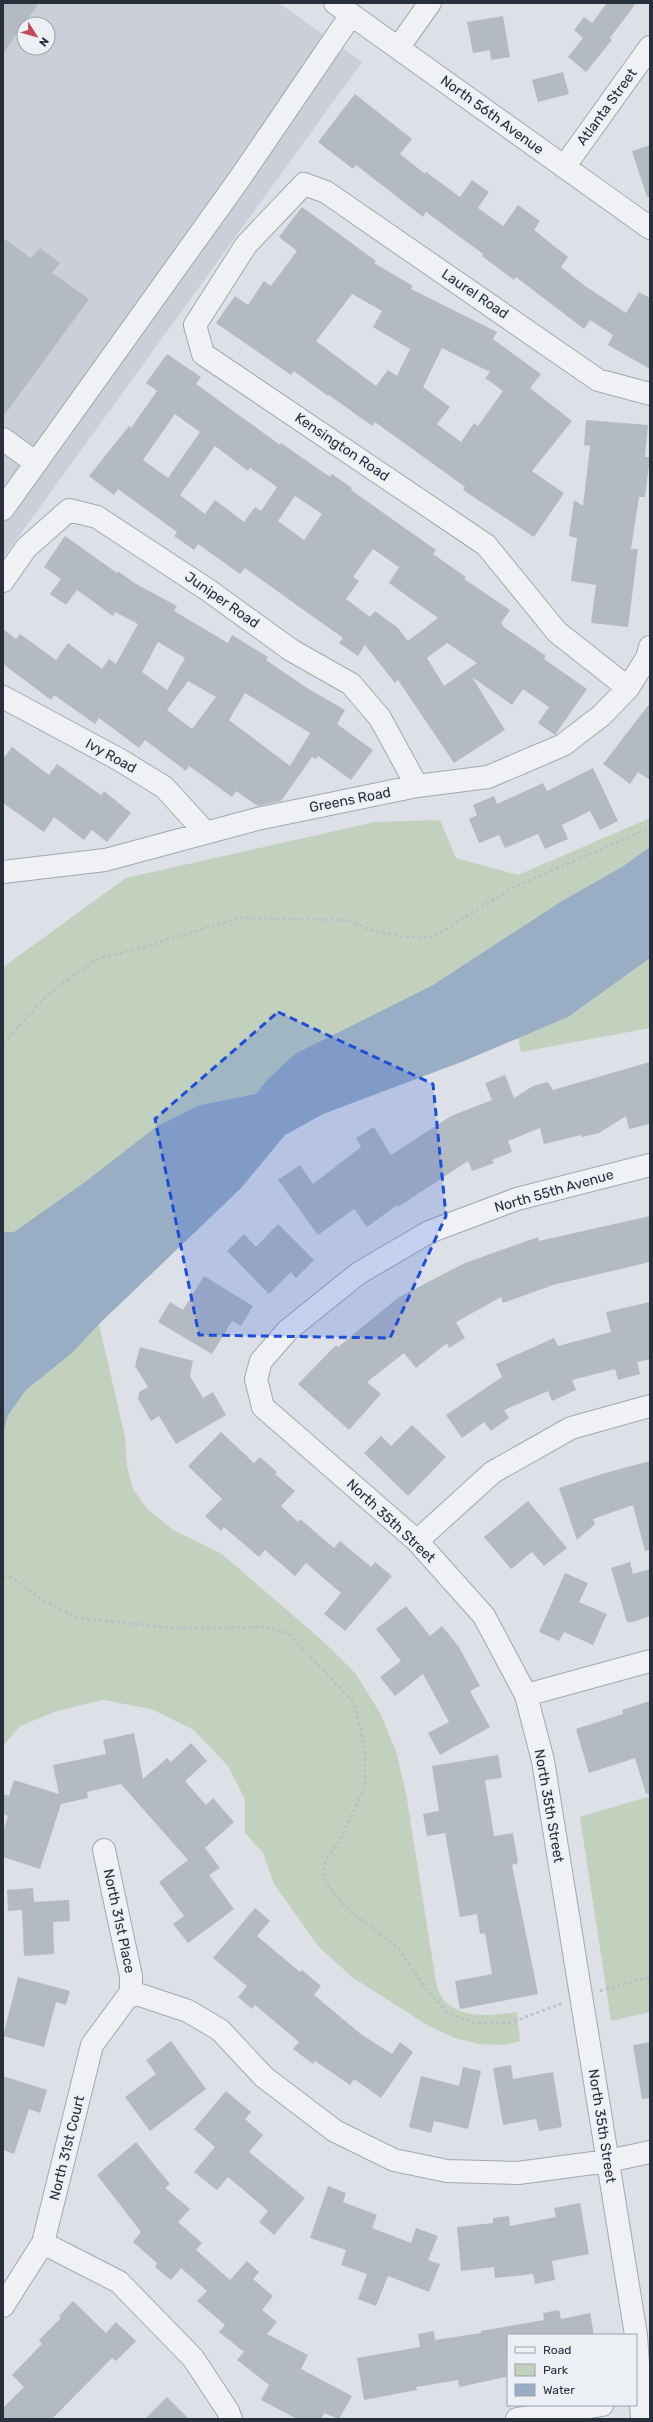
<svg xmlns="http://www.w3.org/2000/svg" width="653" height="2422" font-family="Rubik,sans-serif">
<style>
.built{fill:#cbcfd8;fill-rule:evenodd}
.green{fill:#c2d0be}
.water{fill:#99aec5}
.building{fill:#b4bac2;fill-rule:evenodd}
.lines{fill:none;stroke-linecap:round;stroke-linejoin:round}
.minor-casing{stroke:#a3a7b0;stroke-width:24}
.path{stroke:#bbbec5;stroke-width:2.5;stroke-dasharray:3 3;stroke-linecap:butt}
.minor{stroke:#eff1f5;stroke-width:22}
.marked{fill:#1d4ed8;fill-opacity:0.2;stroke:#1d4ed8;stroke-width:3;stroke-dasharray:8 5;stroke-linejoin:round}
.labels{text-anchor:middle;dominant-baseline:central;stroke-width:3.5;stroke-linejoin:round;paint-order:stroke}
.street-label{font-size:14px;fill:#272e3c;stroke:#eceff4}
</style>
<rect width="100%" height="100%" fill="#dde0e6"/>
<!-- built -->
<path class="built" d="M3,3H279L362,62L3,558ZM24,24H48V48H24Z"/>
<!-- green -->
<path class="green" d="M650,818V1028L521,1052L518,1038L323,1114L285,1135L241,1188L99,1324L125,1437L127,1466L133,1489L147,1509L173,1530L222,1554L325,1643L356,1674L380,1713L396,1751L406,1793L435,1976C436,1982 437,1989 440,1994C454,2020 493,2016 517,2012L520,2041L504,2045L479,2044L455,2038L427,2025L352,1977L319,1947L274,1884L263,1853L245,1833V1799L228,1766L194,1730L151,1709L103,1700L57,1711L20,1726L3,1746V967L126,878L375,822L440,820L456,858L518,875Z
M650,1796V2012L611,2021L580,1817Z"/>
<!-- water -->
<path class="water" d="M650,847V958L568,1017L464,1061L323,1114L285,1135L241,1188L99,1324L73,1352L26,1390L8,1415L3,1433V1232H14L85,1182L157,1126L200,1105L256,1094L267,1080L295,1054L433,985L562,901L622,867Z"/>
<!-- building -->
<path class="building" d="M3,3H39L3,53Z
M607,3H636L610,38L612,40L586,72L568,57L583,38L574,30L584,17L592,23Z
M503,16L510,57L491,60L490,50L473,53L467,22Z
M563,72L569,94L538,102L532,80Z
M355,94L412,139L400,154L425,174L426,172L460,197L472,180L489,192L478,208L503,226L518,205L540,221L534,230L568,257L561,267L585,286L626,313L639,292L650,298V369L608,345L613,335L590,320L584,329L516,277L514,280L482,256L483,254L426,212L423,217L356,165L353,169L318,142Z
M650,145V197H647L632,151Z
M302,207L376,261L374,263L413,286L411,289L497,332L493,339L541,374L530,388L572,421L532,471L564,493L534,537L463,490L465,487L375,422L372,426L329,395L328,396L294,371L291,375L216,323L235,296L248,305L264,281L271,286L297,251L279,237ZM352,294L382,311L373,327L410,349L397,376L388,370L376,386L316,341ZM442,348L490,372L485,378L503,391L478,426L474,423L461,442L437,424L450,407L423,387Z
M3,238L31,258L40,248L60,263L52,273L89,299L3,417Z
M167,354L201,377L196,384L280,445L281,443L330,477L332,474L352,488L351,490L436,550L433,554L466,577L464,579L510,610L501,623L505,628L546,656L544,659L587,689L555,735L538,723L549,707L523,689L512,705L472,677L505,730L454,763L398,680L395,683L365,645L358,656L339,643L343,638L245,568L240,574L198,544L194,550L174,536L177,532L118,489L114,495L89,476L129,426L131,428L157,391L146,383ZM175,414L200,432L168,478L143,460ZM215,446L248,471L250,468L277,487L261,511L255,507L244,522L215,500L205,514L180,495ZM295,496L322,514L304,540L278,521ZM373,549L399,567L389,583L438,618L408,641L398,628L375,611L370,617L346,599L359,581L353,577ZM447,643L477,663L444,686L427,658Z
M586,420L648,425L645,457H650L645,497H639L631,549H638L628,627L591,623L596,585L571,581L577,538L569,536L574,500L583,506L590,446L584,445Z
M65,536L117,573L118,571L136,584L177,606L174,611L228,643L232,635L268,657L266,660L307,688L345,710L337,724L373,750L351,780L318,756L316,759L312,757L281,801L258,806L236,791L232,797L189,766L186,771L145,740L139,748L99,718L95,724L54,695L51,700L3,664V629L16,639L20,634L56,660L68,643L102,669L109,659L116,664L138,624L115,612L113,616L77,590L66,605L50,594L61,579L44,567ZM158,642L185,658L167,690L142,672ZM188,681L216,697L192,729L167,710ZM245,693L310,733L290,766L229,720Z
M650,703V780L638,772L630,784L603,764Z
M12,747L49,775L57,764L101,795L104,791L131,813L107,842L92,830L84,840L54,817L44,832L3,803V759Z
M593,768L618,821L600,830L590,811L562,825L568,839L545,849L538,834L505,848L499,835L479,843L469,819L477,815L473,805L494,796L497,804L543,783L547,791Z
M650,1062V1124L629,1129L626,1116L599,1133L582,1137L581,1135L544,1144L540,1128L508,1141L512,1152L492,1160L494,1163L472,1171L468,1161L398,1207L397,1205L367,1227L354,1209L318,1235L278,1180L300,1165L313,1184L361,1147L356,1138L374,1127L391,1155L451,1116L492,1100L485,1083L505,1075L514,1098L533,1086L548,1082L553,1090Z
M650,1216V1262L553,1285L503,1303L501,1297L456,1322L465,1338L449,1348L447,1343L416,1368L404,1353L367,1382L381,1394L349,1430L298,1384L336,1345L338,1347L399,1297L465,1263L538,1237L539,1241Z
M278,1224L314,1260L296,1278L291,1272L269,1294L227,1251L244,1234L256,1247Z
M204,1276L253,1306L241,1326L232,1321L212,1354L158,1322L170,1302L183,1310Z
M650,1302V1359L637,1362L640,1374L618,1380L615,1369L572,1380L576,1390L552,1401L548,1391L504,1410L509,1418L491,1431L484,1422L462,1438L446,1415L502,1377L496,1364L554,1338L558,1346L611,1332L606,1312Z
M140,1347L193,1361L190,1376L203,1398L213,1392L226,1415L176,1444L159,1416L151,1421L138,1399L139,1392L148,1387L135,1366Z
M412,1425L446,1457L408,1496L364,1453L381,1436L391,1446Z
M221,1432L254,1463L260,1457L277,1472L275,1474L295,1491L281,1506L298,1522L300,1519L334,1548L340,1541L371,1567L375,1562L392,1576L345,1631L324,1614L341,1593L306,1563L295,1576L265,1550L259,1557L224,1527L221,1531L205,1516L222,1499L188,1466Z
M650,1461V1550L645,1551L633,1505L593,1519L595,1524L577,1540L559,1488L605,1473Z
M528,1501L567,1548L544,1566L532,1552L511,1569L484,1537Z
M630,1562L633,1574L650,1569V1616L633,1622H627L611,1568Z
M565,1573L588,1583L579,1602L607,1614L593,1645L564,1632L559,1641L539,1632Z
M406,1606L430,1636L442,1626L459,1647L480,1686L470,1691L490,1727L440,1755L428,1733L449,1722L423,1674L395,1696L380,1677L401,1661L376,1629Z
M650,1701V1794H646L635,1758L589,1773L576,1729L623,1714L622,1710Z
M134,1733L143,1779L167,1758L171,1762L191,1743L207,1761L185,1781L206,1805L213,1798L234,1822L205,1848L220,1868L209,1875L234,1909L188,1943L173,1924L184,1916L159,1882L188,1860L121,1784L87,1792L88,1798L61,1804L40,1869L3,1857V1832L8,1816L3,1814V1794L9,1796L14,1780L59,1794L53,1765L106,1754L103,1740Z
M498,1755L502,1778L485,1780L494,1836L513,1833L518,1863L512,1865L538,1994L460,2009L455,1981L492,1974L485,1933L480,1934L477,1914L460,1917L445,1833L427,1836L423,1814L439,1811L432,1766Z
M33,1888L34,1902L69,1900L70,1921L53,1922L54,1954L24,1956L22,1910L8,1911L7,1890Z
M255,1908L270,1921L257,1936L300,1972L302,1970L321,1986L314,1995L362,2035L392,2054L400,2042L413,2052L381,2098L354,2079L350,2085L315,2061L313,2064L293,2049L299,2042L255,2005L252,2009L238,1997L247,1986L213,1958Z
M18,1977L70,1991L66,2005L56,2002L44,2047L3,2036Z
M171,2041L206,2089L150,2131L125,2097L156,2074L146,2060Z
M650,2042V2098L642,2099L633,2045Z
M511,2065L513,2079L553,2072L562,2127L539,2131L536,2119L503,2125L493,2068Z
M463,2067L481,2071L468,2129L434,2121L431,2133L409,2127L421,2076L459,2086Z
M3,2076L47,2090L40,2113L29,2109L14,2154L3,2150Z
M226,2091L251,2112L245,2119L263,2135L249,2152L305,2198L274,2235L259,2222L268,2211L228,2177L217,2190L194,2172L215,2147L194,2129Z
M136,2142L170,2184L165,2188L190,2209L178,2222L202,2243L196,2250L230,2280L247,2261L259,2272L253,2279L273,2296L262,2310L277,2322L267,2334L308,2355L301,2369L352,2396L339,2419L324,2413L321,2419H297L261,2400L269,2385L237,2360L244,2352L219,2332L225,2325L197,2301L207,2291L181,2268L171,2280L155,2267L157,2263L133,2242L141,2232L97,2175Z
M328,2186L346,2193L343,2202L377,2215L372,2228L411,2243L416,2228L438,2236L428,2260L440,2264L429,2292L388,2276L376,2306L358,2299L367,2274L341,2265L346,2250L310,2238Z
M580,2203L589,2254L552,2261L555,2280L535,2284L533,2274L495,2278L494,2267L461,2271L457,2227L493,2223V2218L509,2216L510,2226L556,2217L554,2208Z
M73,2301L106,2333L116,2322L136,2341L116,2361L112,2358L52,2419H3V2408L24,2387L12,2375L42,2344L39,2340L61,2318L59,2316Z
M559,2310L561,2319L590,2313L594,2335H508L506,2377L459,2387L458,2380L416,2387L417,2390L364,2400L357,2358L420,2347L418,2334L434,2331L435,2340L481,2333V2331L544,2320L543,2313Z
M167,2397L189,2419H145Z"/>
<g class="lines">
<!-- minor casing -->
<g class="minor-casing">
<path id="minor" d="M335,3L650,228
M398,48L430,3
M564,167L650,47
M3,439L36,463
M3,509L240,178L351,15
M3,581L26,548L69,510L97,517L208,590L291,650L351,684L380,718L417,786
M628,688L557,632L486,545L203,354L195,325L246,245L304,184L326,192L598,380L650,394
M3,697L120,760L164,787L205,832
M3,872L105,860L257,819L417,786L488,777L563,745L602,715L628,688L647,658L650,647
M417,1541L493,1472L571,1428L650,1406
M526,1695L650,1661
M104,1850L131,1976V1992
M131,1992L188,2011L220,2030L264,2077L335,2131L394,2160L447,2171L518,2173L608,2161L650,2152
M43,2243L119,2282L193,2358L228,2411L231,2419
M3,2306L43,2243L92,2045L131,1992
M636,2335L543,1761L526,1695L484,1616L417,1541L263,1407L256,1379L261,1361L288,1330L359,1273L429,1232L517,1199L650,1165
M636,2335L642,2419
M517,2419L602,2405"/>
</g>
<!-- path -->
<path class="path" d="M3,1043L52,991L95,960L144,947L238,918L347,920L373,931L405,937H433L514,887L650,828
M3,1577H11L39,1598L78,1618L171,1628L268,1627L289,1634L354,1703L365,1749V1787L340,1840L328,1857L323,1871L326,1882L346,1908L398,1948L426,1989L448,2013L474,2023H509L563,2003
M600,1991L650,1977"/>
<!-- minor -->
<use href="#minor" class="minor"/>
</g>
<!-- marked area -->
<path class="marked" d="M278,1012L433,1084L446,1216L390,1338L199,1335L155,1119Z"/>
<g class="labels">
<!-- street labels -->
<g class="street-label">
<text transform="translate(607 107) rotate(-54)">Atlanta Street</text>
<text transform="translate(492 115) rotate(36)">North 56th Avenue</text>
<text transform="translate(475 294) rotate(34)">Laurel Road</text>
<text transform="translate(342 447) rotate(34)">Kensington Road</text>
<text transform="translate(222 600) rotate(35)">Juniper Road</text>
<text transform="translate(111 756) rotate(29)">Ivy Road</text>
<text transform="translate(350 800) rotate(-11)">Greens Road</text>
<text transform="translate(554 1191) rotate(-16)">North 55th Avenue</text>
<text transform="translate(391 1521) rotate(43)">North 35th Street</text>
<text transform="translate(549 1806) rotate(80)">North 35th Street</text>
<text transform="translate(119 1921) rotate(78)">North 31st Place</text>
<text transform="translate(602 2126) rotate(81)">North 35th Street</text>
<text transform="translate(67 2148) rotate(-76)">North 31st Court</text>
</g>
</g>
<!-- border -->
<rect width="653" height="2422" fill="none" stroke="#272e3c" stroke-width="8"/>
<!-- legend -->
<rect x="507" y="2334" width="130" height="72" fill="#eceff4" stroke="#9da2aa"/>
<rect x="515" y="2347" width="20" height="6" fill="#eff1f5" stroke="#9da2aa"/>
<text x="543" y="2354" font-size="12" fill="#272e3c">Road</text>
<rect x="515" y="2364" width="20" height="12" fill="#c2d0be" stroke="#9da2aa"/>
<text x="543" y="2374" font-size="12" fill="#272e3c">Park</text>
<rect x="515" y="2384" width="20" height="12" fill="#99aec5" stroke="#9da2aa"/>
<text x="543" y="2394" font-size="12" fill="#272e3c">Water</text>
<!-- north arrow -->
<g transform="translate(36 36) rotate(127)"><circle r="19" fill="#eceff4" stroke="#9da2aa"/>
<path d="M0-3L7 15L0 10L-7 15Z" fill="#c74658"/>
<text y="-6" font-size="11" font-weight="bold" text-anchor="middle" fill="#272e3c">N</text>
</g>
</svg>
